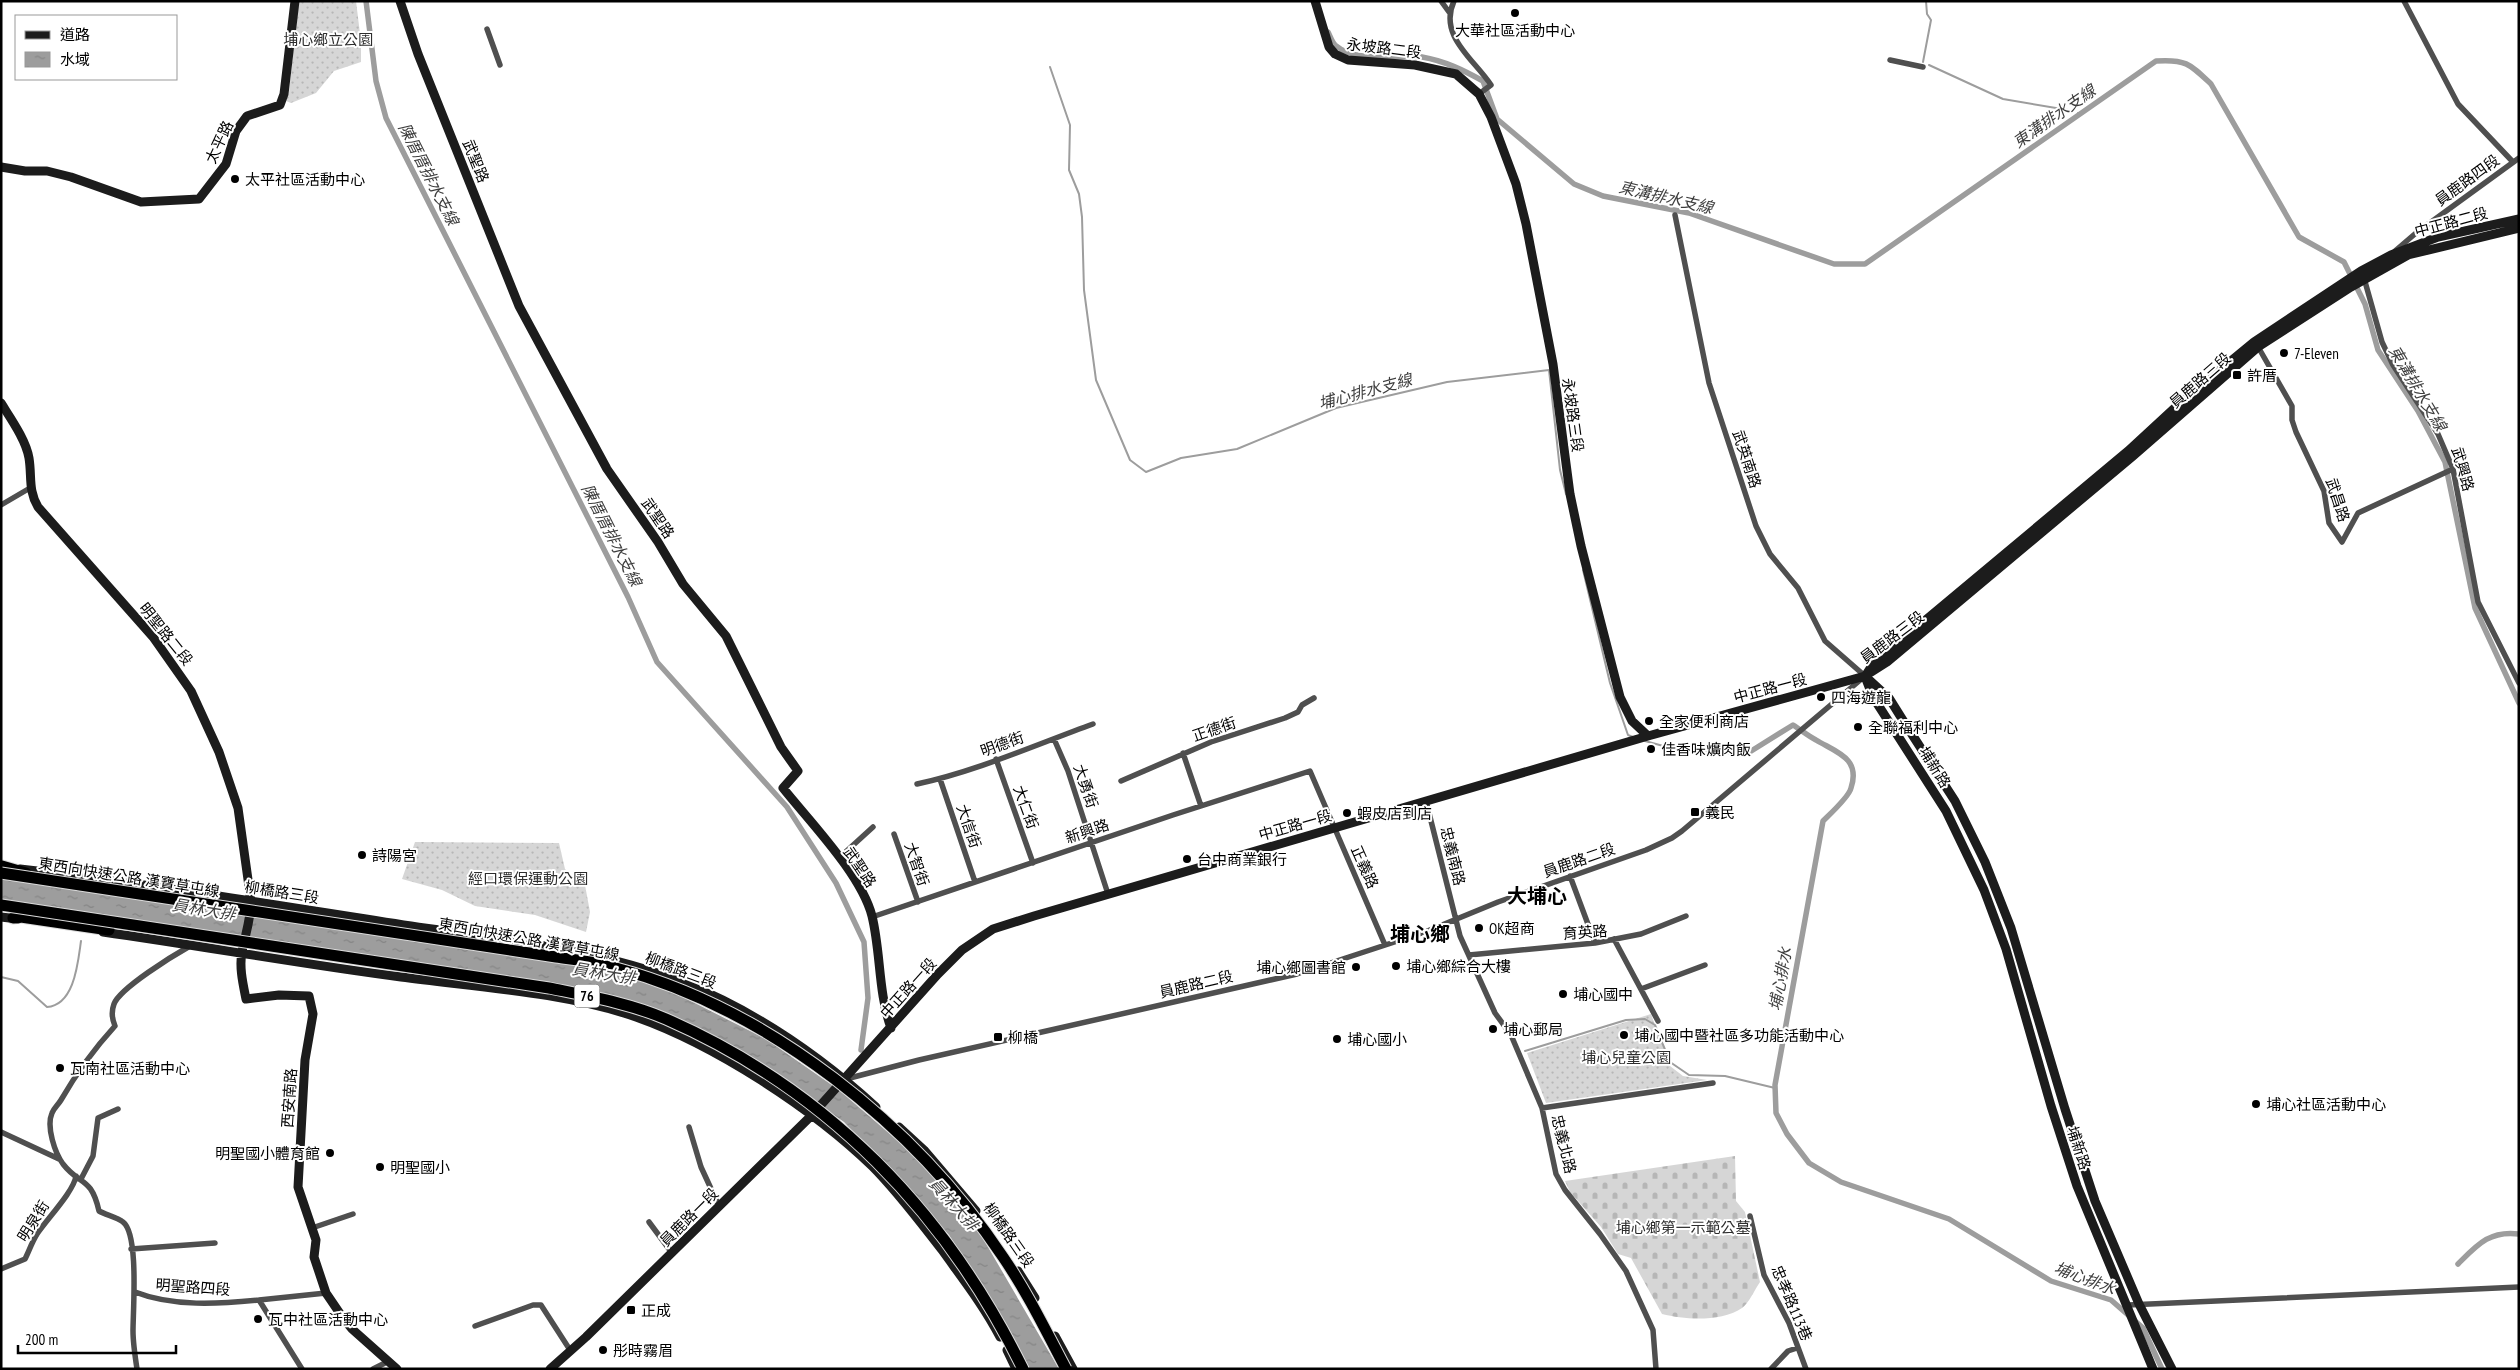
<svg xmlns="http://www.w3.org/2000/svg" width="2520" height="1370" font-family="'PT Sans Narrow','Noto Sans TC',sans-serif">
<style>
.grass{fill:url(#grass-dots)}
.cemetery{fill:url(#cemetery-stones)}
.water{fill:url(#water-ripples)}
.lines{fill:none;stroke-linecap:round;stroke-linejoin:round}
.stream{stroke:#9d9d9d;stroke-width:2}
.canal{stroke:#9d9d9d;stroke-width:5.5}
.highway-casing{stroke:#dbdbdb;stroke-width:13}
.street{stroke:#4f4f4f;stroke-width:5.5}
.secondary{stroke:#1c1c1c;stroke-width:9}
.highway{stroke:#000;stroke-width:11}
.highway-bridge-casing{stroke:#dbdbdb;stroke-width:13;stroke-linecap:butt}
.highway-bridge{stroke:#000;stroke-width:11}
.poi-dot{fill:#000;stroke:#fff;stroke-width:2}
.labels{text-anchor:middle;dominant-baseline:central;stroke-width:4;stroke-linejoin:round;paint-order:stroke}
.shield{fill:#fff;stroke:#4c4c4c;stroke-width:1}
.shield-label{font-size:14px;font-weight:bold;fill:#000}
.poi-label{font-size:15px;fill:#000;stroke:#fff;text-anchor:start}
.park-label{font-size:15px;fill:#2d2d2d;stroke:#fff}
.street-label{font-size:15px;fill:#000;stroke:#fff}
.water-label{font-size:16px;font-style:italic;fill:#3e3e3e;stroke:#fff}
.district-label{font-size:20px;font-weight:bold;fill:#000;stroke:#fff}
</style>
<defs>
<pattern id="grass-dots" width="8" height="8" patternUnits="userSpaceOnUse" patternTransform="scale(1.25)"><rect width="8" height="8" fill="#d6d6d6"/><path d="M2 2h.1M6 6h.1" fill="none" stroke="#b6b6b6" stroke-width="1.8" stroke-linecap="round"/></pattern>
<pattern id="cemetery-stones" width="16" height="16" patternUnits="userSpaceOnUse" patternTransform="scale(1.25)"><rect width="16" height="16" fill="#d6d6d6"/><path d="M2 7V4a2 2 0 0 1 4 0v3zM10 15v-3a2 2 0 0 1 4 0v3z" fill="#b6b6b6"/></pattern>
<pattern id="water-ripples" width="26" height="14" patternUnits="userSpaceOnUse" patternTransform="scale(1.25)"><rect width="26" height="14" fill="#9d9d9d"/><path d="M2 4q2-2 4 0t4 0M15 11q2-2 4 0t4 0" fill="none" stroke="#858585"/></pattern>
</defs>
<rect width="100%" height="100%" fill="#fff"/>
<!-- grass -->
<path class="grass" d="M299,1H356L361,42V62L334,71L316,93L291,103L286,101L289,92Z
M415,842L559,843L565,869L573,877L575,886L585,885L590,912L586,932L535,915L475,906L442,890L402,879Z
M1651,1014L1670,1066L1683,1076L1707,1080L1546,1103L1527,1053Z"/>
<!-- cemetery -->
<path class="cemetery" d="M1735,1156L1736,1201L1745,1212L1760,1282C1755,1289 1749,1303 1742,1308C1721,1322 1686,1320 1662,1314L1631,1258L1618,1254L1601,1227L1570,1192L1565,1181Z"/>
<!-- water -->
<path class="water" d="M1,875L568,962L634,979L679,995L766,1039L839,1090L920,1160L981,1235L1059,1369H1030L1008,1327L949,1235L844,1122L735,1048L669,1014L583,991L1,902Z"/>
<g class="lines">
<!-- stream -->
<path class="stream" d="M1923,62L1931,20L1927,14L1926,1
M1929,65L2003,99L2068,110
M1050,67L1070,125L1069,170L1079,194L1082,217L1084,290L1096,380L1130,460L1146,472L1181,458L1237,449L1336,408L1447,382L1549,370L1560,470L1566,494
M2078,113L2081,114
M1583,570L1610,683L1628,735L1633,737
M1645,741L1667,747
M1,977L18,981L47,1007C75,1005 78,961 81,941
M1525,1051L1626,1020L1645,1019L1655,1025L1670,1062L1689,1075L1725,1076L1775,1088"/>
<!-- canal -->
<path class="canal" d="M366,1L376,81L386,118L628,597L657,662L787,807L836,883L864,942L868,998L861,1050
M1328,32C1330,36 1332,42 1335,45C1357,64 1396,54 1422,57C1445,61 1463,70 1483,81L1497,119L1574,184L1603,196L1689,213L1834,264H1865L2156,61C2186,59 2190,64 2211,84L2299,237L2344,262L2365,304L2378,350L2418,411L2445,462L2475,608L2519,703
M1667,747L1748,753L1793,725C1801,730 1808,736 1816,740C1836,752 1861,758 1851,788C1849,797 1830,814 1823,821L1775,1085L1776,1113L1787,1134L1809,1163L1841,1182L1949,1219L2051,1281L2111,1300L2143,1328L2162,1369
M2458,1264C2477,1245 2490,1230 2519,1234"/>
<!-- highway casing -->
<g class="highway-casing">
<path id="highway" d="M2,866L26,873
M13,918L21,917L109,930"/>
</g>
<!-- street -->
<path class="street" d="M1441,1L1449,12
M1454,1C1438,36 1474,59 1491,85L1479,94
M2404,1L2458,104L2513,162
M487,29L500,65
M1890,60L1923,67
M2395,251L2416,233L2519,158
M2364,278L2382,342L2393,365L2438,434L2453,469L2478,602L2519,683
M2257,345L2292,406V420L2296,432L2324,491L2329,523L2342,542L2358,513L2453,469
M1,505L30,488
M1054,739L1068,771L1108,894
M1183,753L1201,806
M996,759L1033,863
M940,779L975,882
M1121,781L1211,742L1285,718L1298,712L1302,705L1314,698
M917,784C977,771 1035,745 1093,724
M1426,801L1460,936L1495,1013L1511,1035L1542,1108L1556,1174L1565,1190L1600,1234L1626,1271L1653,1330L1656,1369
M894,834L918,902
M839,858L873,827
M1570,876L1595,943
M872,917L1173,815L1310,771L1385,945
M1614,939L1658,1021
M1469,955L1595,943L1641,934L1686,916
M1641,989L1705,965
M846,1079L919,1060L1297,974L1425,932L1498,902L1646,850L1672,838L1682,831L1865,676L1825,641L1798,588L1770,554L1756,526L1709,383L1675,215
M1542,1108L1713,1083
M689,1127L701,1167L719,1206
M1,1132L59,1159
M81,1179L93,1156L98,1118L118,1109
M1750,1216L1764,1275L1789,1323L1806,1369
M649,1222L672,1253
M312,1228L353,1214
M131,1249L215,1243
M1,1269L25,1259C29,1251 32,1242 37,1234C47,1219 74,1191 76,1176
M135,1292C173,1307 219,1304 259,1300L302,1369
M259,1300L326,1293
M2128,1305L2519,1287
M475,1326L533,1305H541L570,1350
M137,1369C135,1356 133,1343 133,1331C133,1310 139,1234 123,1222C117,1217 106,1215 99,1211C91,1176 80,1186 63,1164C55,1153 46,1127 52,1113C54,1108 58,1105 61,1100C76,1074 94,1049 115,1026C112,1019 111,1012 114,1004C120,988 174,955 190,946
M373,1369L389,1361
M1771,1369L1788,1351L1797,1348"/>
<!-- secondary -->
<path class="secondary" d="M400,1L418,54L519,306L607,469L658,542L683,584L726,636L781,747L798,771L783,788C810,822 861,874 872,916C881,953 878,992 891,1028
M1315,1L1329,47L1335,54L1348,60L1415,65L1456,74L1479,94L1491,117L1516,184L1526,224L1553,364L1570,494L1581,546L1620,697L1632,721L1648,736
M1,167L25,171H47L71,177L141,202L199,199L226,164L236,131L247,116L280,105L284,94L295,1
M1,403C11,419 26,440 29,458C32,477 28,490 38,507L153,637L191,691L219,752L238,808L251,901C251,919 245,935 242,952C239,967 243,984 246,999L279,995L309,996L313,1014L305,1060L298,1187L316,1240L314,1257L326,1293L343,1318L352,1329L397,1369
M1866,675L1873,664L2128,451L2180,403L2254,342L2361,271L2391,255L2438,237L2519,219
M1865,676L1889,698L1904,722L1955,801L1985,862L2011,928L2065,1109L2095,1201L2139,1304L2172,1369
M1866,679L1873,697L1946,811L1984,890L2006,949L2051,1106L2077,1186L2153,1369
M20,869C151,884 281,906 411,926C499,939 599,949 682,982C753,1010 820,1056 876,1107
M1,917L18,919
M103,932C202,946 301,964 401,977C476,987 565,992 636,1017C715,1045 812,1108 872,1166C898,1192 920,1222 942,1250C962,1278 984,1306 1000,1337
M899,1127L924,1150L976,1211
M1018,1271L1035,1298
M1055,1336L1073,1369
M1007,1350L1016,1369
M550,1369L586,1337L811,1116L938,974L962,950L993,929L1034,916L1648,736L1865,676L1887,662L2133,456L2258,347L2351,287L2408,255L2519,228"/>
<!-- highway -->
<use href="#highway" class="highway"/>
<!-- highway-bridge casing -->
<g class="highway-bridge-casing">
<path id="highway-bridge" d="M1,873L556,957C576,960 597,962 616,968C769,1009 915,1125 1003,1257C1027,1292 1046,1331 1066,1369
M1,905L549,988C588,996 629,1003 666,1019C828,1090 946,1212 1023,1369"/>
</g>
<!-- highway-bridge -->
<use href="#highway-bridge" class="highway-bridge"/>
</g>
<!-- markers -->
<g class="poi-dot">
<circle cx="1515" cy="13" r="5"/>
<circle cx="235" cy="179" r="5"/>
<circle cx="2284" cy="353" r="5"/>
<rect x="2232" y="370" width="10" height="10" rx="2.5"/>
<circle cx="1821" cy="697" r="5"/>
<circle cx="1649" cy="721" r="5"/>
<circle cx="1858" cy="727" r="5"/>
<circle cx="1651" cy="749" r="5"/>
<rect x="1690" y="807" width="10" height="10" rx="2.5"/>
<circle cx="1347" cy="813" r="5"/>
<circle cx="362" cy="855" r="5"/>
<circle cx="1187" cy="859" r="5"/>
<circle cx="1479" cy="928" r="5"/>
<circle cx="1396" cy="966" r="5"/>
<circle cx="1356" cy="967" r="5"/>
<circle cx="1563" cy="994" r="5"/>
<circle cx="1493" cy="1029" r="5"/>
<circle cx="1624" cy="1035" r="5"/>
<rect x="993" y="1032" width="10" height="10" rx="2.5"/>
<circle cx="1337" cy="1039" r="5"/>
<circle cx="60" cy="1068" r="5"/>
<circle cx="2256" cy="1104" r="5"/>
<circle cx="330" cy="1153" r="5"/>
<circle cx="380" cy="1167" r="5"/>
<rect x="626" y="1305" width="10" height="10" rx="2.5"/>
<circle cx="258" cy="1319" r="5"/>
<circle cx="603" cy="1350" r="5"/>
</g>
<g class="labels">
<!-- shield labels -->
<rect class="shield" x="574.5" y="984.5" width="25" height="23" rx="4"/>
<g class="shield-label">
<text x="587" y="996">76</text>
</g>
<!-- poi labels -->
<g class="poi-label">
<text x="1515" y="30" text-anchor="middle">大華社區活動中心</text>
<text x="245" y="179">太平社區活動中心</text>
<text x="2294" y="353">7-Eleven</text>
<text x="2247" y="375">許厝</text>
<text x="1831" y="697">四海遊龍</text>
<text x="1659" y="721">全家便利商店</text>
<text x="1868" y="727">全聯福利中心</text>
<text x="1661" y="749">佳香味爌肉飯</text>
<text x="1705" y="812">義民</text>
<text x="1357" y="813">蝦皮店到店</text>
<text x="372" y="855">詩陽宮</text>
<text x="1197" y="859">台中商業銀行</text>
<text x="1489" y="928">OK超商</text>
<text x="1406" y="966">埔心鄉綜合大樓</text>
<text x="1346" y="967" text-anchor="end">埔心鄉圖書館</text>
<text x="1573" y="994">埔心國中</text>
<text x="1503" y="1029">埔心郵局</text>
<text x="1634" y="1035">埔心國中暨社區多功能活動中心</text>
<text x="1008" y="1037">柳橋</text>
<text x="1347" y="1039">埔心國小</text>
<text x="70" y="1068">瓦南社區活動中心</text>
<text x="2266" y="1104">埔心社區活動中心</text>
<text x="320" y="1153" text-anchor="end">明聖國小體育館</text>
<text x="390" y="1167">明聖國小</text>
<text x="641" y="1310">正成</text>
<text x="268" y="1319">瓦中社區活動中心</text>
<text x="613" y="1350">彤時霧眉</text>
</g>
<!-- park labels -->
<g class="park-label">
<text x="328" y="39">埔心鄉立公園</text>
<text x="528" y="878">經口環保運動公園</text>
<text x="1626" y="1057">埔心兒童公園</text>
<text x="1683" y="1227">埔心鄉第一示範公墓</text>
</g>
<!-- street labels -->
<g class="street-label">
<text transform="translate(1384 48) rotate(7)">永坡路二段</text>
<text transform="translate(219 142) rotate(-65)">太平路</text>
<text transform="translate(476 161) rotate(68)">武聖路</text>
<text transform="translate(2467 180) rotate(-36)">員鹿路四段</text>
<text transform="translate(2451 222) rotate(-15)">中正路二段</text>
<text transform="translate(2200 380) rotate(-41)">員鹿路三段</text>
<text transform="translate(1573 415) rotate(82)">永坡路三段</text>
<text transform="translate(1747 459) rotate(72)">武英南路</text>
<text transform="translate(2463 469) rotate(74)">武興路</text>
<text transform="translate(2338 500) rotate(72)">武昌路</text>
<text transform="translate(658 518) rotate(56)">武聖路</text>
<text transform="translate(166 634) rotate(51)">明聖路二段</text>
<text transform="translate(1892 637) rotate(-37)">員鹿路三段</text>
<text transform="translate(1770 688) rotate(-15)">中正路一段</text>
<text transform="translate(1214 729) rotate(-19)">正德街</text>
<text transform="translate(1002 744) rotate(-20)">明德街</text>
<text transform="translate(1935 767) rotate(58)">埔新路</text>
<text transform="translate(1086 786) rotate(71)">大勇街</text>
<text transform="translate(1026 807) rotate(70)">大仁街</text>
<text transform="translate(1295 825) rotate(-16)">中正路一段</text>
<text transform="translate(969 826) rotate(71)">大信街</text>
<text transform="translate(1087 831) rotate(-19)">新興路</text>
<text transform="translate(1453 856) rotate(76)">忠義南路</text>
<text transform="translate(1579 860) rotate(-19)">員鹿路二段</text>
<text transform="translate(917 864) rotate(71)">大智街</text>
<text transform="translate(860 867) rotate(56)">武聖路</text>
<text transform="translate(1365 867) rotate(66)">正義路</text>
<text transform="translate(129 877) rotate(9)">東西向快速公路 漢寶草屯線</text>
<text transform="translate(282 892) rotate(9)">柳橋路三段</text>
<text transform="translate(1585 932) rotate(-4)">育英路</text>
<text transform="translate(529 939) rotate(10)">東西向快速公路 漢寶草屯線</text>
<text transform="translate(681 970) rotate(21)">柳橋路三段</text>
<text transform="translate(1196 984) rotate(-13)">員鹿路二段</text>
<text transform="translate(908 988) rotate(-48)">中正路一段</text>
<text transform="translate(289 1098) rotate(-86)">西安南路</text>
<text transform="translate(1564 1144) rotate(76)">忠義北路</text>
<text transform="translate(2079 1148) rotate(72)">埔新路</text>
<text transform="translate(689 1217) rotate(-45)">員鹿路一段</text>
<text transform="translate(33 1221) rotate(-58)">明泉街</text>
<text transform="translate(1009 1235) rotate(55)">柳橋路三段</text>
<text transform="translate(193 1287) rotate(4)">明聖路四段</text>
<text transform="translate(1792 1303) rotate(67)">忠孝路113巷</text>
</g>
<!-- water labels -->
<g class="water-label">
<text transform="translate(2054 116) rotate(-35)">東溝排水支線</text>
<text transform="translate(429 174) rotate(63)">陳厝厝排水支線</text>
<text transform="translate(1666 197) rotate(13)">東溝排水支線</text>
<text transform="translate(2418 388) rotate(59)">東溝排水支線</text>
<text transform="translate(1365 391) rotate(-15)">埔心排水支線</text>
<text transform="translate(612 535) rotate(63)">陳厝厝排水支線</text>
<text transform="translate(204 909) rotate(9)">員林大排</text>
<text transform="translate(604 973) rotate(9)">員林大排</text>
<text transform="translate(1780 979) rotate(-80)">埔心排水</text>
<text transform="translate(954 1204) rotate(48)">員林大排</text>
<text transform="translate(2085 1278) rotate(21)">埔心排水</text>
</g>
<!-- district labels -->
<g class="district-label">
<text x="1537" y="896">大埔心</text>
<text x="1420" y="934">埔心鄉</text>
</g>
</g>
<!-- border -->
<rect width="2520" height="1370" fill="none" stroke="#000000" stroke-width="5"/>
<!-- legend -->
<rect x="15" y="15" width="162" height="65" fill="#ffffff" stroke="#999999"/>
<rect x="25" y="31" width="25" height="8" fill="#1c1c1c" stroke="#999999"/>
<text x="60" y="40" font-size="15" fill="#000000">道路</text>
<rect x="25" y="52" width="25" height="15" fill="url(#water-ripples)" stroke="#999999"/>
<text x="60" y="65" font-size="15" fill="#000000">水域</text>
<!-- scale -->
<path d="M18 1345v8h158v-8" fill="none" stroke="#000000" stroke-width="2.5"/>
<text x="25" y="1345" font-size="15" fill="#000000" stroke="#ffffff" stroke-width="4" paint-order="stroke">200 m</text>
</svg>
